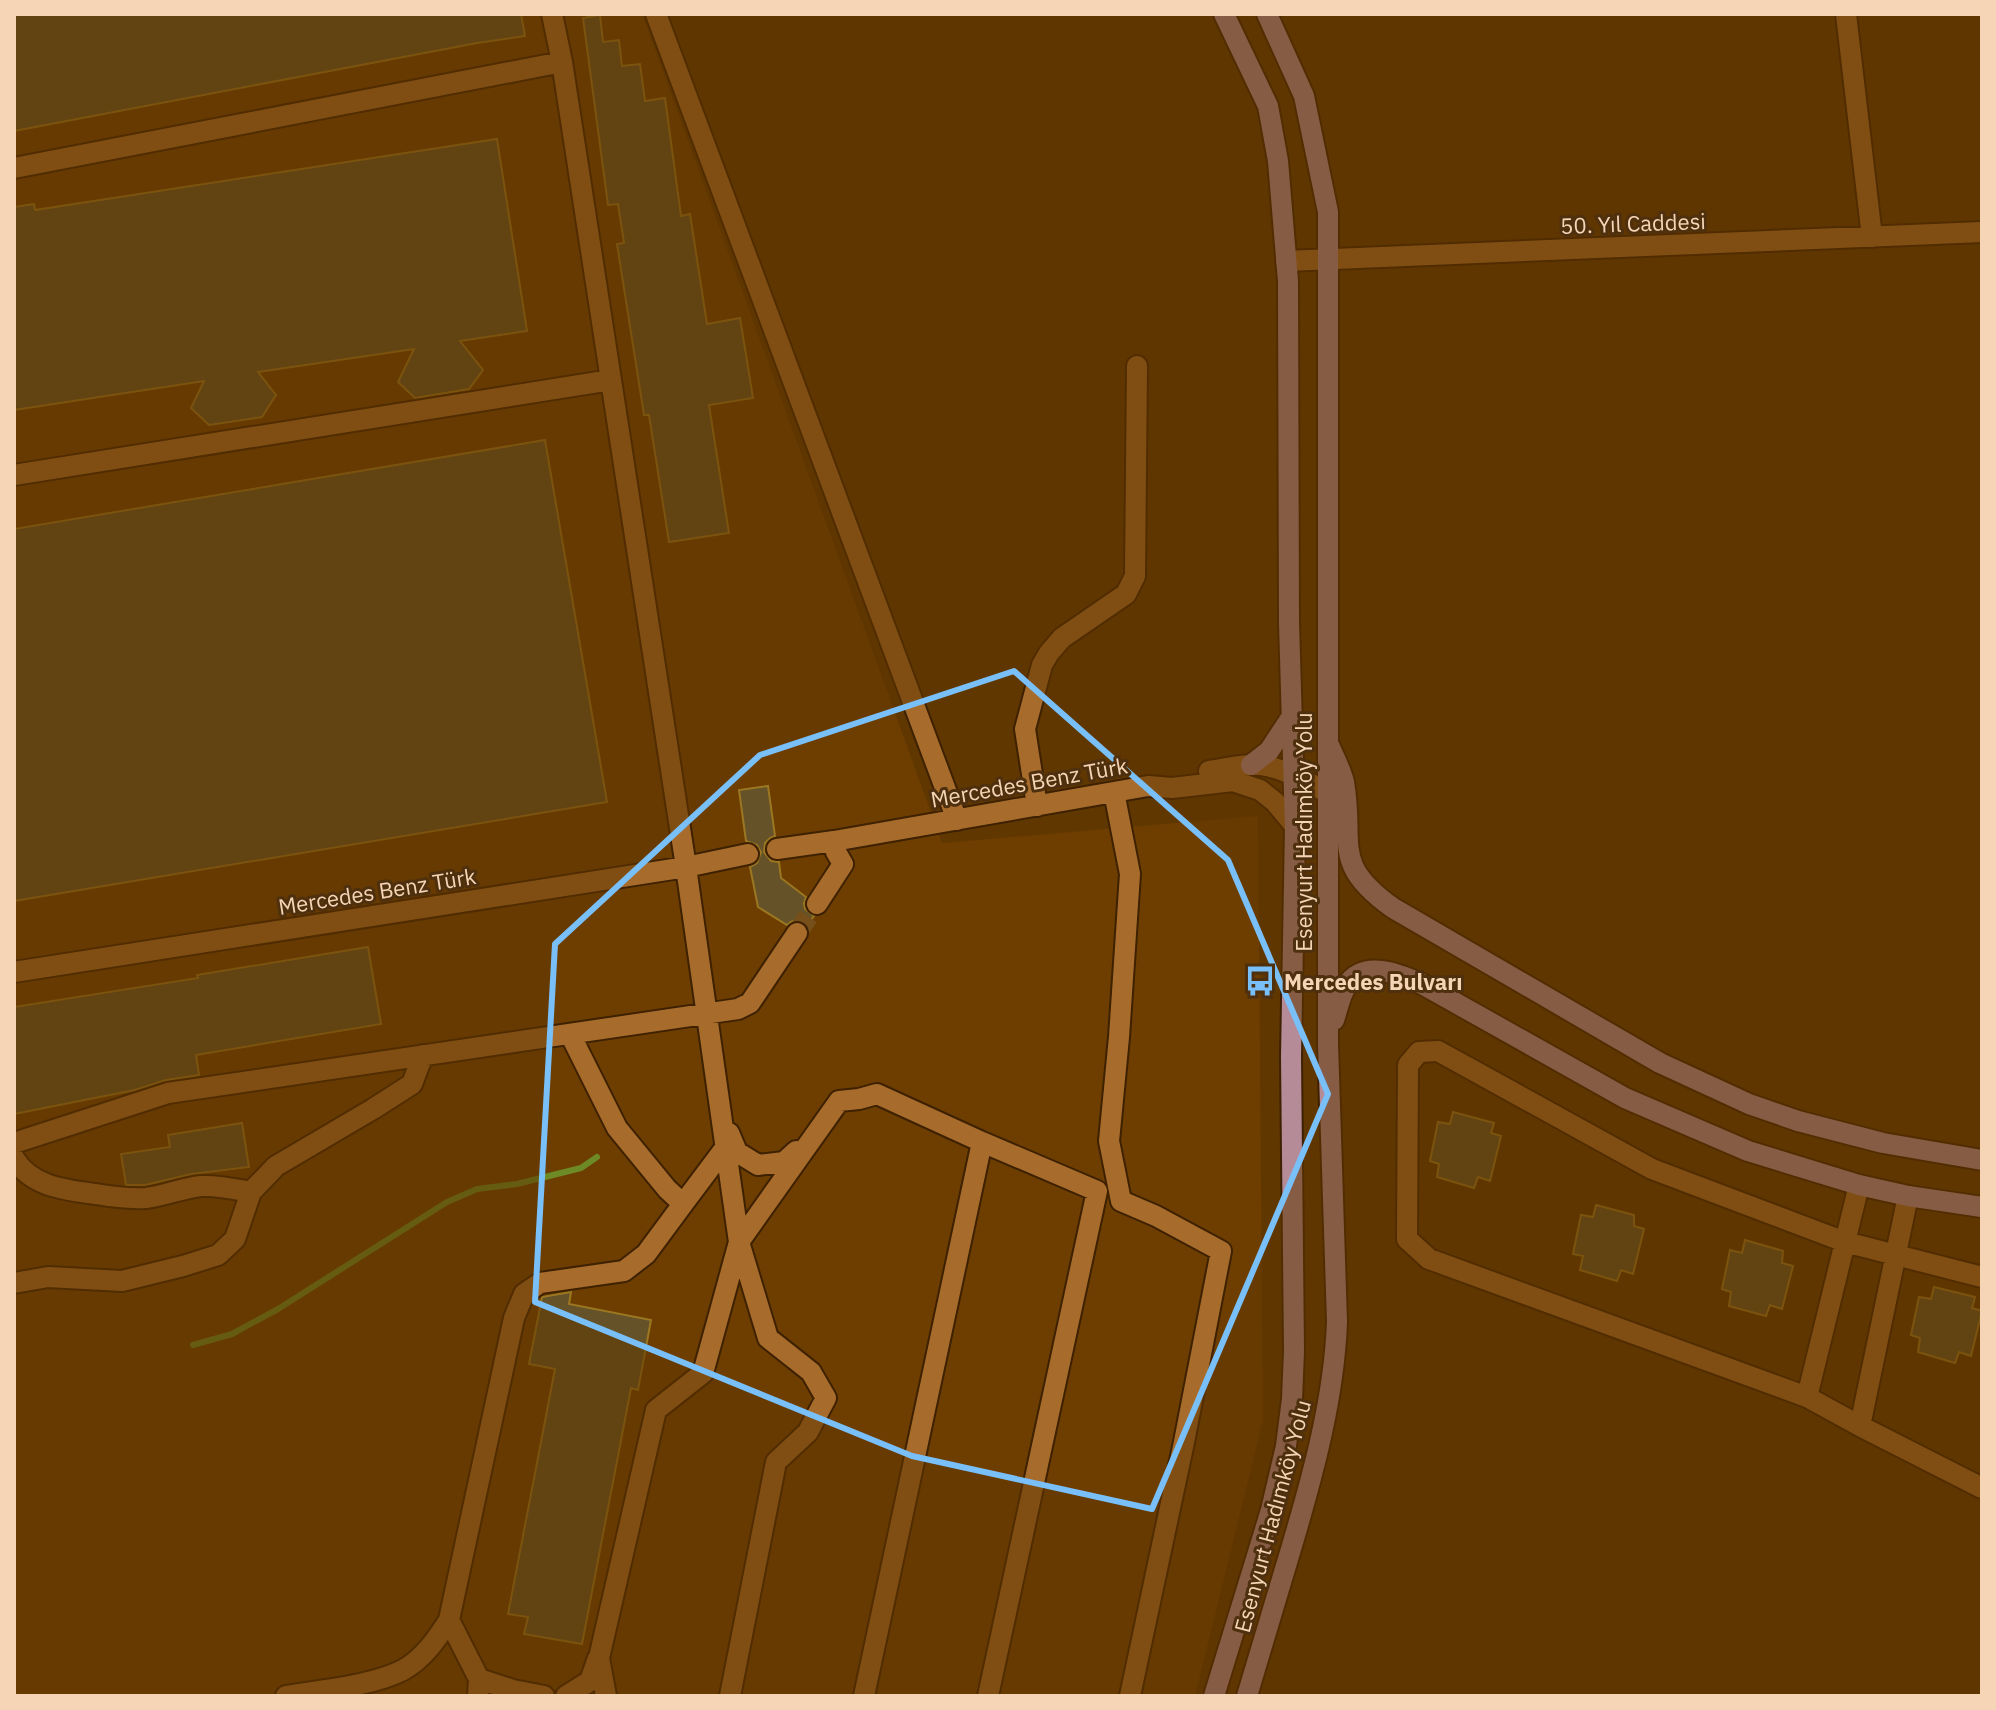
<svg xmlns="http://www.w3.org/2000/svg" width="1996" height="1710" font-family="'IBM Plex Sans',sans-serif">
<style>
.built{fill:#6e3e00}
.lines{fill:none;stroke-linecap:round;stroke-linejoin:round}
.stream{stroke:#6d8a27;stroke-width:6}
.building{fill:#655228;stroke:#9b7721;stroke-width:2}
.minor-tunnel{stroke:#774f1b;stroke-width:20;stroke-dasharray:20 10;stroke-linecap:butt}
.minor-casing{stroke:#3e2100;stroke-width:24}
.major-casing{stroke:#3e2100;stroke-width:24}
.minor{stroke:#a76c2c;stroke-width:20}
.major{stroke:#b48b97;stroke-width:20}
.marked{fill:none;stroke:#79bff8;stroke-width:6;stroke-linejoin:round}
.labels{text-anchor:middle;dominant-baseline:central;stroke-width:6;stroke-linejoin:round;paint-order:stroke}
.street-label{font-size:22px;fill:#f6d5b7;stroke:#4f300e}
.poi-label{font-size:22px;font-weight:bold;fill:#f6d5b7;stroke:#4f300e;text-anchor:start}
</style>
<rect width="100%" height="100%" fill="#613700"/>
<!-- built -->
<path class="built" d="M14,14H642L942,843L1258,816L1263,1420L1195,1696H14Z"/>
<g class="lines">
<!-- stream -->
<path class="stream" d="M193,1345L232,1334L278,1309L447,1202L477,1189L517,1184L581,1168L597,1157"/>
</g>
<!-- building -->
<path class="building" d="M14,14H521L525,36L477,43L14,131Z
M600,15L603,42L619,40L622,66L640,64L645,101L665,98L681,216L690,214L707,324L740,318L753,398L709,405L729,533L669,542L649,415H644L617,244L624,243L618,204L608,205L583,18Z
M497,139L527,331L460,341L483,370L469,389L415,398L398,382L414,349L258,372L276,395L262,417L209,425L191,408L204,381L14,410V207L34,204L35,210Z
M545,440L607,802L14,901V529Z
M768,786L775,836L770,838L765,843L764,852L771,861L779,862L781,878L806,897L804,903L805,909L814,916L807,925L804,922L797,920L791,922L787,925L758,907L750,867L757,863L761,852L757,845L746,841L739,790Z
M368,947L381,1024L196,1055L199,1075L166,1080L135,1090L14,1114V1007L198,978L197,975Z
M1453,1112L1494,1123L1491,1133L1501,1136L1490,1181L1478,1177L1474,1188L1437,1177L1439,1164L1430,1161L1438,1122L1450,1124Z
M242,1123L249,1167L192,1174L145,1185H126L121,1154L170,1147L168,1135Z
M1596,1205L1634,1215V1226L1644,1229L1633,1274L1621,1270L1617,1281L1580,1270L1583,1256L1573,1254L1581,1215L1593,1217Z
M1745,1240L1783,1251L1782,1263L1793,1266L1782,1309L1770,1305L1766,1316L1729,1306L1731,1292L1722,1289L1730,1250L1742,1253Z
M1934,1287L1975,1297L1972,1308L1982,1311L1971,1356L1959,1352L1955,1363L1918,1352L1920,1338L1911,1335L1919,1297L1931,1299Z
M571,1292L569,1304L651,1320L638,1390L631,1388L582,1644L524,1634L528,1617L508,1614L555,1369L529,1364L542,1297Z"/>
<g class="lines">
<!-- minor-tunnel -->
<path class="minor-tunnel" d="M797,933L817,904"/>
<!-- minor casing -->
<g class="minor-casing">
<path id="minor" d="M552,14L562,62L686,867L739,1242L768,1338L811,1372L826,1398L808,1432L776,1462L730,1696
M656,14L957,820
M1846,14L1872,237
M14,168L562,62
M1286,261L1982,232
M14,475L611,380
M1209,771C1226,769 1245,763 1261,765C1284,768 1306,782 1327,792
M1114,792L1130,874L1119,1037L1109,1141L1121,1201L1156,1216L1221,1251L1184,1442L1130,1696
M1037,806L1025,729L1042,665L1049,653L1062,638L1126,594L1135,576L1137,366
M777,849L834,841L1148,786L1172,788L1233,781L1260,790L1275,802L1295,826
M817,904L843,864L836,852L834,841
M14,972L686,867L748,854
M729,1133L737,1152L758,1165L784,1162L796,1151
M14,1143L168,1093L738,1009L750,1003L797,933
M14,1158C31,1187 66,1190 96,1194C113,1197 129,1199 146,1198C164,1196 182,1188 201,1186C217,1185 235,1189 251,1192
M683,1204L725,1148
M1982,1277L1845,1242L1652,1169L1438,1051L1419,1052L1408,1065L1407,1239L1429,1259L1807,1397L1860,1426L1982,1488
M14,1283L48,1277L122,1281L183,1266L218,1255L235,1239L251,1192L276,1166L373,1109L412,1084L423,1055
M1807,1397L1859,1185
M1860,1426L1908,1196
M479,1679L513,1690L544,1696
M286,1696C321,1690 372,1686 403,1670C423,1659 437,1639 449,1620
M478,1696L479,1679L449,1620L514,1318L524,1294L540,1283L624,1271L646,1254L683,1204L667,1189L617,1128L570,1034
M566,1696L590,1681L598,1658
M606,1696L599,1658L656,1410L703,1373L739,1242L839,1101L859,1099L877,1094L982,1142L1097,1191L988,1696
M864,1696L982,1142"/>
</g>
<!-- major casing -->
<g class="major-casing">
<path id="major" d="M1330,747C1335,759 1341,770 1344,782C1355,845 1330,863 1393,908L1660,1063L1749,1104L1798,1121L1883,1143L1982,1160
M1251,765L1269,751L1292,716
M1334,1020C1338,1009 1340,995 1347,985C1364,959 1399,974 1422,984L1625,1098L1748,1151L1859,1185L1908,1196L1982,1207
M1214,1696L1271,1510L1286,1446L1292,1399L1294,1351L1291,1057L1295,826L1289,623L1288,281L1278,161L1268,106L1224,14
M1247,1696C1262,1647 1276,1598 1291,1549C1313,1475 1334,1399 1337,1322L1328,1044V212L1304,96L1267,14"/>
</g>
<!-- minor -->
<use href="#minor" class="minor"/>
<!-- major -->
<use href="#major" class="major"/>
</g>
<!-- marked area -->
<path d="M0 0H1996V1710H0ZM1014,671L1228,860L1328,1094L1152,1509L912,1456L535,1302L555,944L760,755Z" fill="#613700" fill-opacity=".55" fill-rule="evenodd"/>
<path class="marked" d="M1014,671L1228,860L1328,1094L1152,1509L912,1456L535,1302L555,944L760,755Z"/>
<!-- icons -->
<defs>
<g id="bus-bare" transform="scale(2.4)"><path d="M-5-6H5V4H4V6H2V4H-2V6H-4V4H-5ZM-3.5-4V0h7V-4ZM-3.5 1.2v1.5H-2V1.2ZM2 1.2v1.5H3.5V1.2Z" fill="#79bff8" stroke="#4f300e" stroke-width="2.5" paint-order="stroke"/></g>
</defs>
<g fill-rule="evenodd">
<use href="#bus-bare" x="1260" y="981"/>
</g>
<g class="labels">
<!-- street labels -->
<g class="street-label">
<text transform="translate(1633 223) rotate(-2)">50. Yıl Caddesi</text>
<text transform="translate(1029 782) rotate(-10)">Mercedes Benz Türk</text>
<text transform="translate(1303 832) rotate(-90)">Esenyurt Hadımköy Yolu</text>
<text transform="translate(377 891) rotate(-9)">Mercedes Benz Türk</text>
<text transform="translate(1272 1516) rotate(-75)">Esenyurt Hadımköy Yolu</text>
</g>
<!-- poi labels -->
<g class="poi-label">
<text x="1284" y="981">Mercedes Bulvarı</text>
</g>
</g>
<!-- border -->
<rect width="1996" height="1710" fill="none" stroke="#f6d5b7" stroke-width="32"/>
</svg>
